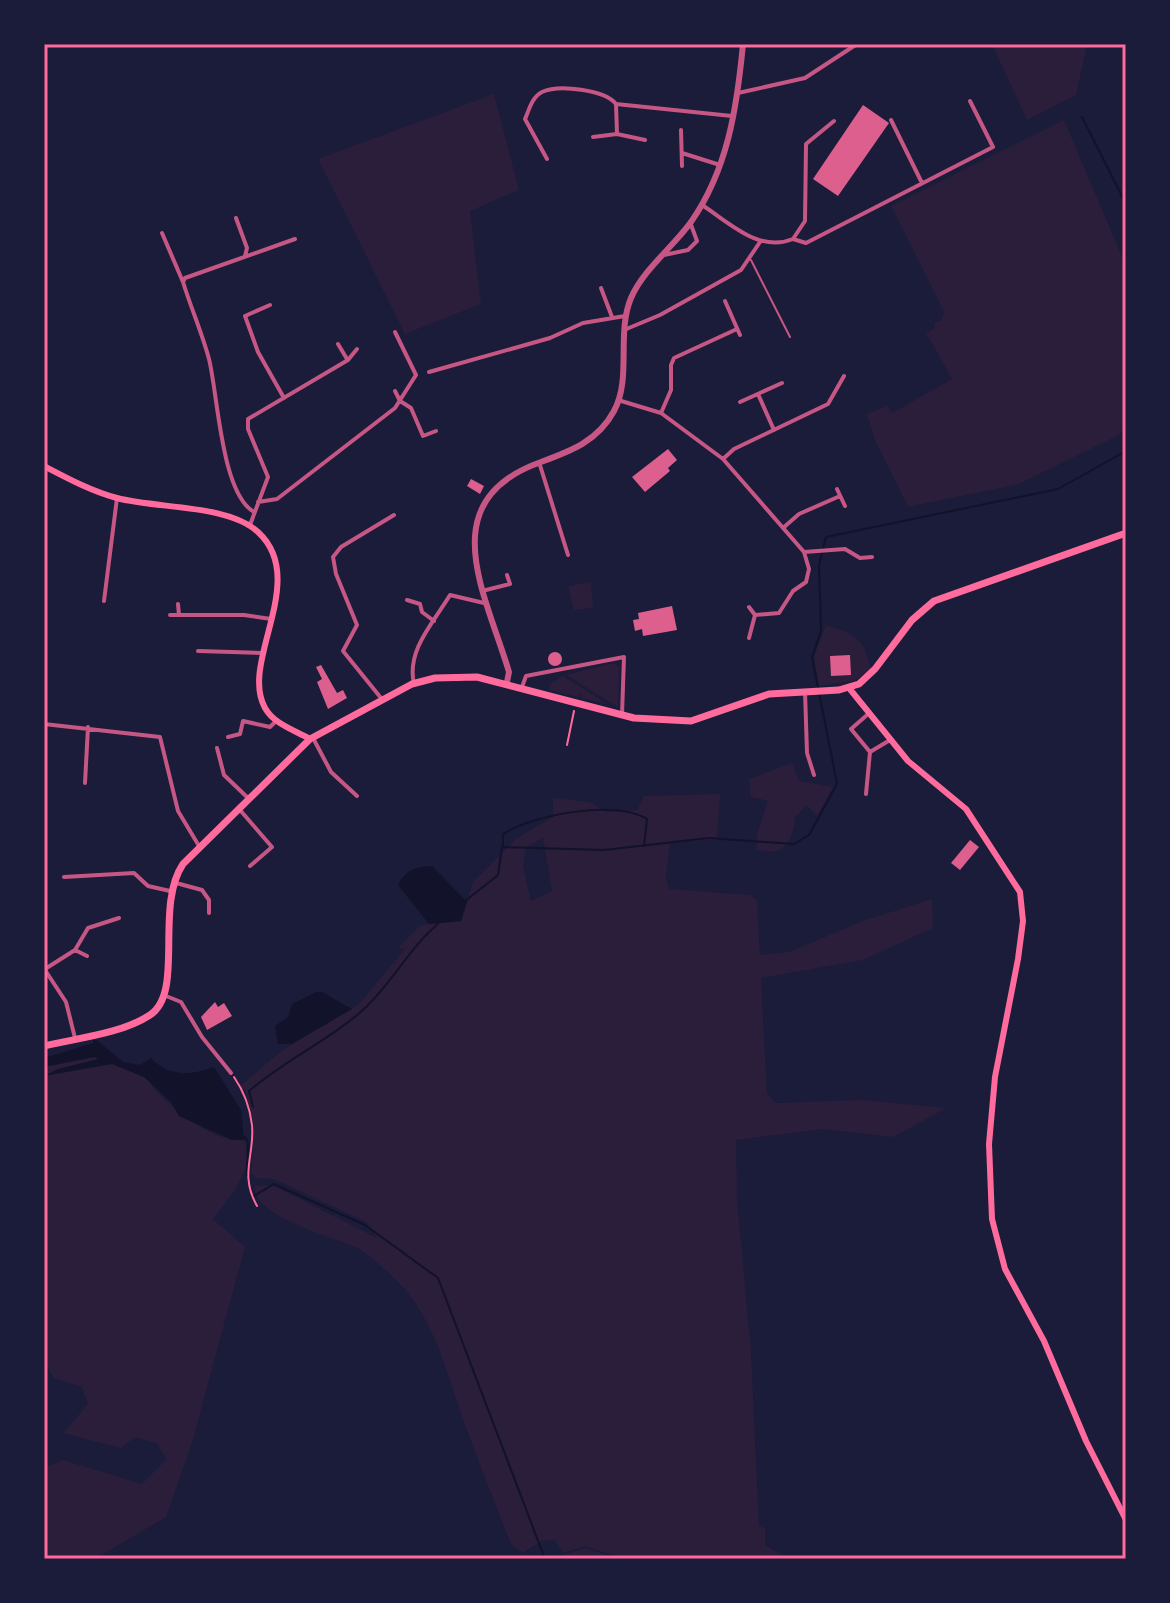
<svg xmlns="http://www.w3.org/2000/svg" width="1170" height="1603" font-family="Montserrat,sans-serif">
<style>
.green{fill:#2a1e3b;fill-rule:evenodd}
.water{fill:#12122b}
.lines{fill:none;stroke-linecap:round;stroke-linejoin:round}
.stream{stroke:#12122b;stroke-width:2}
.building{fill:#dd5f8e}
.path{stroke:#ff6b9d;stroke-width:2}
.service{stroke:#c65784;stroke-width:2}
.minor{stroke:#c65784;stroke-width:4}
.tertiary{stroke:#c65784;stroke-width:6}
.secondary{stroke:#ff6b9d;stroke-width:6}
.primary{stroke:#ff6b9d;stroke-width:7}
.neatline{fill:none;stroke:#ff6b9d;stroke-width:3}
</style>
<rect width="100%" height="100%" fill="#1b1b3a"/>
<!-- green -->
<path class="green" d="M992,44H1087L1076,95L1027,120Z
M494,94L519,190L470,211L481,304L405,334L318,159Z
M1064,120L1126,266V427L1117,436L1019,484L908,507L875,440L867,414L888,406L892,413L952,379L926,333L935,328L934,323L941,320L944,312L891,206Z
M591,582L593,608L574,610L568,586Z
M826,625C855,634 864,638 871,669L853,681L819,686L814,657Z
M614,663L619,667L618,707L566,675Z
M563,676L609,705L582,698L580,693L578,697L549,690L550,683Z
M792,763L799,781L833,787L817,816L807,805L795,817C793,840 784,859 757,849V834L768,801L751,797L749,779Z
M720,794L717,840L670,841L666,878L669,889L751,895L757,900L760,955L789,952L863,921L932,899L933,928L863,960L761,978L767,1093L776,1103L863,1100L947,1108L893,1137L823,1129L736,1140L737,1198L751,1352L759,1526L765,1528V1545L789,1559H624L585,1546L563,1553L555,1540L541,1541L523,1553L511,1544C495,1503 478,1461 463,1419C444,1366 434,1314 390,1274C380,1266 369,1254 357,1248C334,1237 248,1215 255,1185L274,1186L377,1238L366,1222L274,1179L256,1178L251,1173L254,1124L245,1091L239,1087L284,1049L359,1004L405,949L398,948L421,925L461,921L473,882L517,838L553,817V798L589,802L607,812L637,810L644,796ZM543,838L552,891L531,901L523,866L526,847Z
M93,1037L123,1062L140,1065C154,1098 206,1141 244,1140C255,1171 231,1195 213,1219L245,1247L192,1443L166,1517L95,1559H44V1468L63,1460L142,1484L167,1459L156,1443L135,1437L121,1448L63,1433L88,1404L82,1387L54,1378L44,1361V1310L48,1309L44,1305V1058L93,1043Z
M585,1548L620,1559H549Z"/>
<!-- water -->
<path class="water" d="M432,866L467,902L461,921L429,924L398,885C406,870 415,867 432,866Z
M316,992H322L352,1009L292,1044H278L275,1026L288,1017L292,1004Z
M93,1037L123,1062L140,1065L151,1058C169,1077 191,1076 214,1067L241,1110L244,1140H232L179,1116L171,1102L144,1077L112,1064L44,1076L58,1069L98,1059L95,1057L44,1067V1058L93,1043Z"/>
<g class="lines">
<!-- stream -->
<path class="stream" d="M1082,117L1126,204
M503,846V834C535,814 614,800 647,819L644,846
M464,902L498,875L502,847L604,850L709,838L794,844L809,835L837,784L812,657L821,631L819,565L826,537L1058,489L1126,451
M253,1107L249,1091C285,1060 333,1038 365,1008C392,983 409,948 438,924
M245,1137L248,1142L247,1175
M254,1196L274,1184L365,1225L438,1278L545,1559"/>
</g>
<!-- building -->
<path class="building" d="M863,105L889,123L838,196L813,179Z
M668,449L677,460L668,468L670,471L645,492L632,477Z
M471,479L484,486L480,494L467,486Z
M672,606L677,630L643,636L642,629L635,631L633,620L639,619L638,613Z
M548 659a7 7 0 1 1 14 0a7 7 0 1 1-14 0Z
M850,655L851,675L831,676L830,656Z
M321,665L337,693L343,690L347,698L328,709L317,682L322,679L316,667Z
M970,840L979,847L960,870L951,863Z
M215,1002L218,1007L224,1003L232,1016L207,1030L201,1017Z"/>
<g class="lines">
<!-- path -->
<path class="path" d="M567,745L574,711
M234,1077C243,1090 250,1108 252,1125C255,1155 239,1174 257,1206"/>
<!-- service -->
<path class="service" d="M751,260L790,337"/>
<!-- minor -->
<path class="minor" d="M738,93L805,78L857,44
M616,104L617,134L645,140
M891,120L922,183
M681,130L682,166
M593,137L617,134
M682,153L720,165
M547,159L525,119C529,110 532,97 542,92C559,84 605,90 616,104L732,116
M702,205C730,223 759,253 793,239L805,221L806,144L834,121
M236,218L247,248L245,256
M162,233L183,282
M793,239L806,243L993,147L970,101
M664,255L688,250L697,241L690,222
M601,288L612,317
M725,301L740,335
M270,305L245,316L258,352L284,398
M624,330L660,315L741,270L760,242
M338,344L347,359
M429,372L550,338L583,323L625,316
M395,391L400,401L411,408L423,436L436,431
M758,394L774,430
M618,400L661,413L723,459L804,552L809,569L806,582L793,591L779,613L755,615
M740,402L782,383
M661,413L671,390V365L674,358L737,329
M723,459L734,449L828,404L844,376
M539,462L568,555
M837,489L845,506
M258,502L277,499L395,408L416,375L395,332
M254,512C221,493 218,395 209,359C202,333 191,308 183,282L185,278L295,239
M250,525L268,477L248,429V419L348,360L357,349
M783,528L799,514L840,496
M804,552L845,549L860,558L872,557
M482,591L510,584L507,575
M407,600L420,604L422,612L434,621
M104,601L117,498
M178,604L179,615
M170,615H244L271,619
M749,638L755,615L749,607
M198,651L263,653
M414,684C406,650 434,622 450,595L484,603
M522,687L526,676L624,657L622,715
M805,692L807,753L814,775
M381,698L343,651L357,625L336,574L333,557L341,547L394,515
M867,715L851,729L870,752L890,740
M44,724L160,737L178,811L199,846
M228,737L240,734L243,721L270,727L276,721
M313,738L331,772L357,796
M217,748L224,775L248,798
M85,783L88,727
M866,794L870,752
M240,810L272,847L250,866
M64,877L134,873L148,886L170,891
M176,883L202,890L209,900V913
M75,950L87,956
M45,969L75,950L88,928L119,918
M45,970L66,1002L75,1038
M166,996L181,1002L202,1037L231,1073"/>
<!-- tertiary -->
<path class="tertiary" d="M507,682L509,672C486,594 431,501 541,462C571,451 598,441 614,411C632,378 616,334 631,298C643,270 673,247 691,222C728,169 737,107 743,44"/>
<!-- secondary -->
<path class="secondary" d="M44,466C67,478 91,491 117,498C157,509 228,504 258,532C310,580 239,662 265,708C274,724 294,730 310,739
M849,688L908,761L966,809L1020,892L1023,921L1018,959L995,1077L989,1144L992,1219L1005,1269L1044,1341L1086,1441L1126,1520"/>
<!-- primary -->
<path class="primary" d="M44,1046C77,1038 121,1034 150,1015C185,992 154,907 183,864L310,739L412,684L435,678L477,677L634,718L691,721L769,694L839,690L859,684L875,669L912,620L934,601L1126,533"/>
</g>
<!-- border -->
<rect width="1170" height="1603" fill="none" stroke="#1b1b3a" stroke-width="92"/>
<rect x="46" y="46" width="1078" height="1511" class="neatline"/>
</svg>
